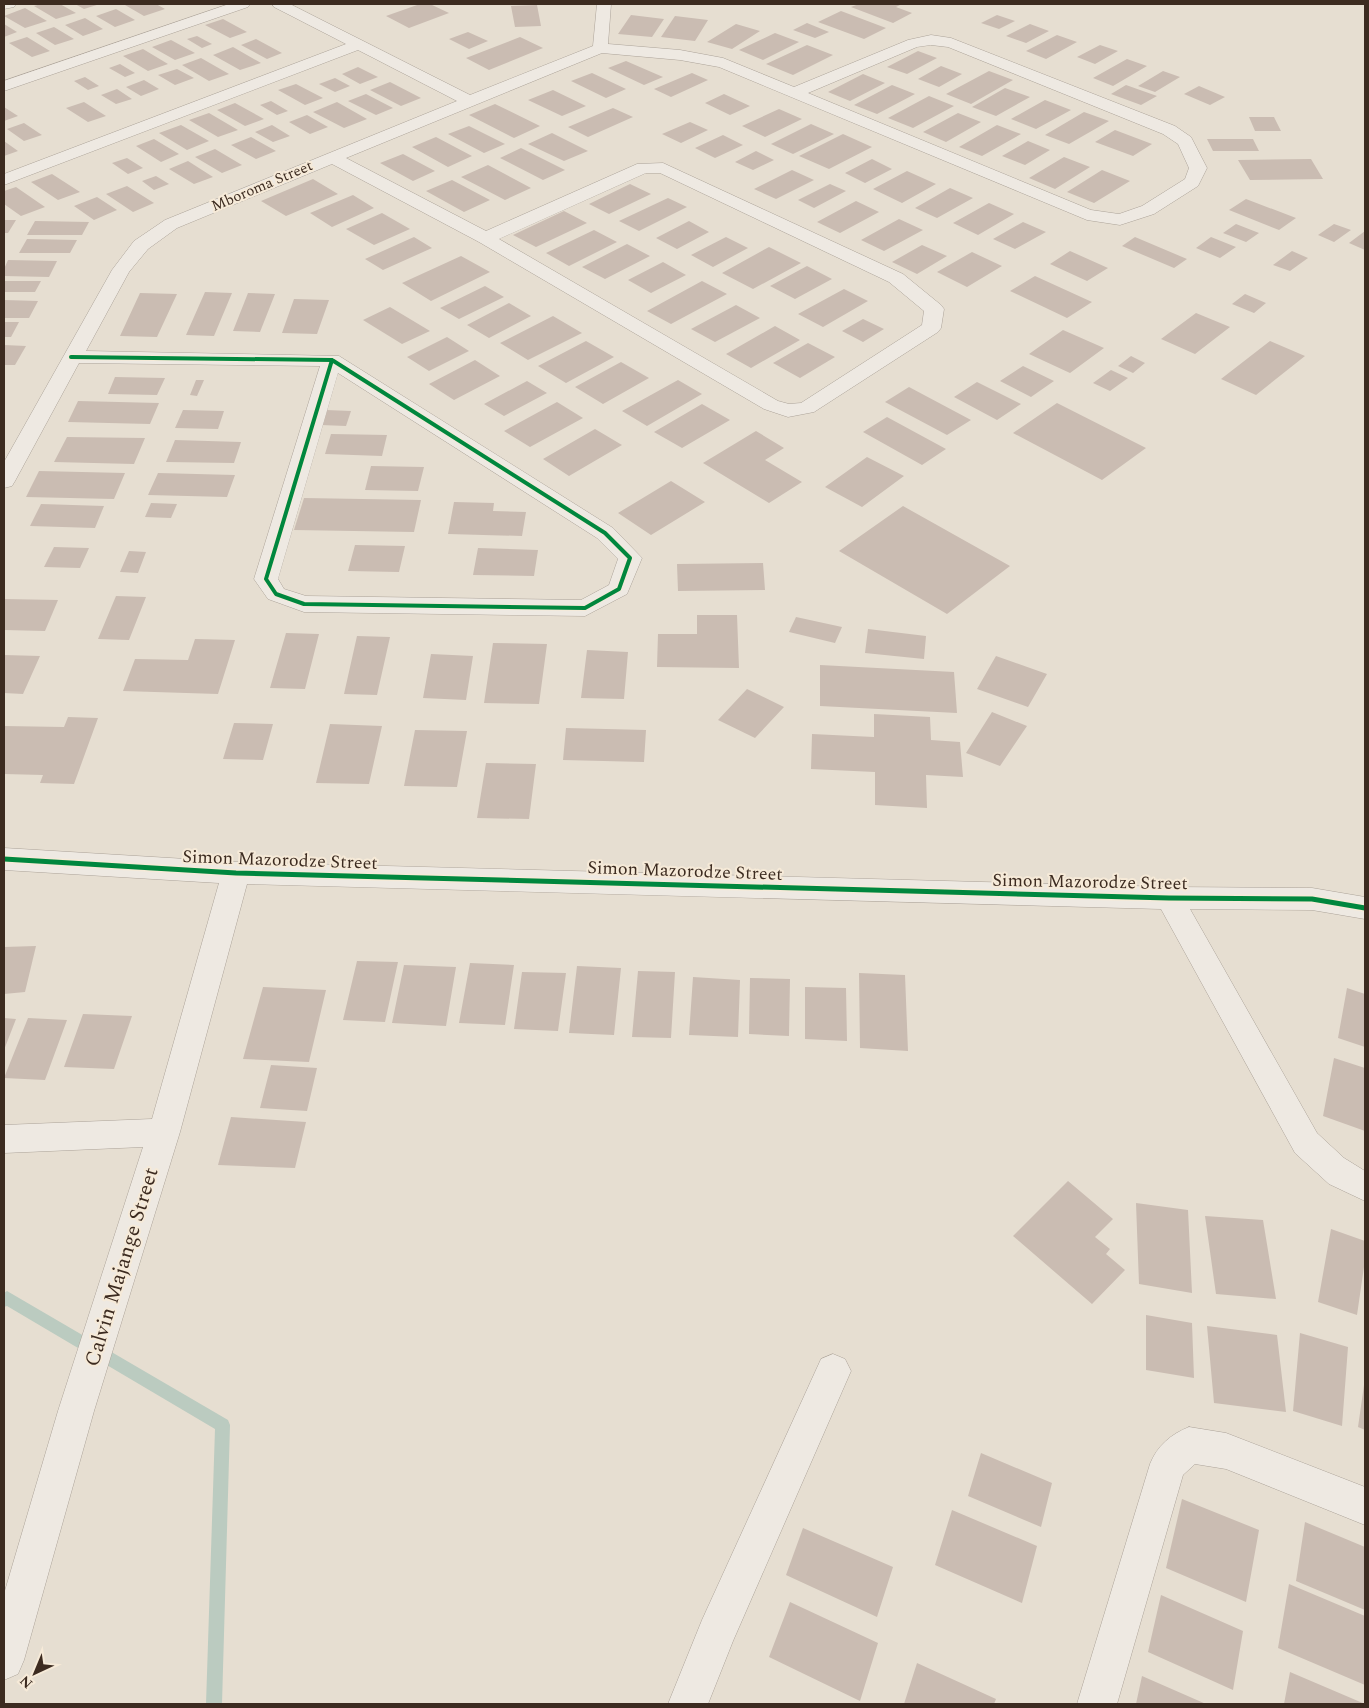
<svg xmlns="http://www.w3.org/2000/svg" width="1369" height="1708" font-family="Spectral,serif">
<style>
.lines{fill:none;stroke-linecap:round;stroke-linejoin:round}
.stream{fill:#bbcbc0;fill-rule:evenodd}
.building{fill:#cabcb2}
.minor-casing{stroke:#aca399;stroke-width:1}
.minor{fill:#eee9e2;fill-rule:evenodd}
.cycleway-far1-casing{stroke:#f6ead8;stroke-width:6}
.cycleway-casing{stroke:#f6ead8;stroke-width:8}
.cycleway-far1{stroke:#00873e;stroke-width:4}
.cycleway{stroke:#00873e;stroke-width:5}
.labels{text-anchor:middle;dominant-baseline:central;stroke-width:4;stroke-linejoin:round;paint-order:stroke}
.far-street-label{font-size:15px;fill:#3c2b20;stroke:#f6ead8}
.street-label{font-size:18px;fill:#3c2b20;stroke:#f6ead8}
.near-street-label{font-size:21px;fill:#3c2b20;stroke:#f6ead8}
</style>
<rect width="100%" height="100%" fill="#e6ded1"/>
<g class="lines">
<!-- stream -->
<path class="stream" d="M7,1291L228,1420L230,1425L222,1704H206L215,1429L7,1306L4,1307V1293Z"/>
</g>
<!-- building -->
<path class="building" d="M41,4H60L76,13L56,19L34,6Z
M75,4H100L84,9Z
M128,4H156L165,9L144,16L125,5Z
M420,4H430L449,13L409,28L386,16Z
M859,4H902L896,7L912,13L893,23L851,7Z
M537,5L541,26L515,27L511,6Z
M25,8L47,21L25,28L4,16Z
M116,9L135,20L115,27L96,16Z
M841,11L886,28L864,39L818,22Z
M631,15L664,19L652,37L618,34Z
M997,15L1015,21L999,29L981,23Z
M675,16L708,20L695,41L661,37Z
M85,18L103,29L83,36L65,25Z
M223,19L247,32L230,38L205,25Z
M807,23L829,32L815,38L793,30Z
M4,24L17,32L4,37Z
M736,24L760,31L732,49L707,42Z
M1030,24L1049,31L1026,43L1006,36Z
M54,27L74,39L55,45L36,33Z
M468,32L488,41L469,49L449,39Z
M775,33L799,42L763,60L739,50Z
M1057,35L1077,42L1046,59L1026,51Z
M197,36L212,44L202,48L187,39Z
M27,37L50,51L32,57L9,43Z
M520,37L543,48L489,70L466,58Z
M256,39L282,53L267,59L241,45Z
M171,40L195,53L175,60L152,47Z
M807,45L833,55L793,75L766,64Z
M1100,45L1118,51L1095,64L1077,57Z
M233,47L261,63L240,70L213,55Z
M143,49L168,64L148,71L123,56Z
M918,51L937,58L907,74L887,67Z
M201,58L229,74L209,81L182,65Z
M1127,59L1147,66L1113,86L1093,78Z
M626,61L663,77L644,85L608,68Z
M120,64L135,73L125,77L109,68Z
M941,66L962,74L939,87L918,79Z
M358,67L378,77L360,84L342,74Z
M177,69L194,78L175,85L158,75Z
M989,71L1013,80L971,104L946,94Z
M1163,71L1180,77L1155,92L1138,86Z
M592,73L626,89L606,98L571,81Z
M692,73L708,80L671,97L654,89Z
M863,74L885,83L850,101L828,92Z
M85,77L99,86L88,90L74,81Z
M335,78L350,86L335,92L319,84Z
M144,80L159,89L141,96L126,87Z
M390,82L421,98L401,106L370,90Z
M296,84L323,98L305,105L278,90Z
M892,85L915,94L877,114L854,105Z
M1126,85L1157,96L1141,105L1111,94Z
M1199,86L1225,97L1210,105L1184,94Z
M1005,88L1030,97L996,116L972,107Z
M117,89L132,99L116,104L101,95Z
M553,90L586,106L562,116L528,100Z
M366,94L393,108L376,115L348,101Z
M724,94L750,106L730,115L705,103Z
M929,96L954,106L913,128L888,118Z
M1045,100L1071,110L1036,129L1011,119Z
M271,101L288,111L277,115L260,105Z
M84,102L106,116L88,122L66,108Z
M337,102L367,119L344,128L313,112Z
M235,103L264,119L245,126L217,110Z
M495,104L540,126L514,138L469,115Z
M4,107L18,116L4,121Z
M613,108L633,117L588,137L568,127Z
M779,109L802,119L765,137L742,126Z
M1084,112L1109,121L1069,144L1045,135Z
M209,113L238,130L218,137L189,120Z
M958,113L981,122L946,142L923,132Z
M307,115L328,127L310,134L289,122Z
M1249,117H1274L1281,131H1255Z
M690,122L708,130L681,143L662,134Z
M24,123L42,135L24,141L7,129Z
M811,124L834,134L793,154L771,144Z
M181,125L209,141L187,150L159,133Z
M272,125L290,136L273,142L255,132Z
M997,125L1021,134L982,156L959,147Z
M469,126L505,144L484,153L448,134Z
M1115,130L1152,144L1133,156L1095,142Z
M552,133L588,151L564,161L528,144Z
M843,134L872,147L829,169L799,156Z
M723,135L743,145L715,158L695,148Z
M251,137L276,151L256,159L231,145Z
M436,137L472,156L448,167L412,147Z
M154,139L179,154L161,162L136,146Z
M1207,139H1253L1259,151H1213Z
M4,141L18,151L4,156Z
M1028,141L1050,150L1025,165L1002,156Z
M521,148L565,170L543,180L500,158Z
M215,149L242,165L222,173L195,157Z
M756,151L774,160L753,170L735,162Z
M403,154L435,171L413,181L380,163Z
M1064,157L1090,167L1055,189L1029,178Z
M127,158L143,168L128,174L112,163Z
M872,159L892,169L865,183L845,173Z
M1311,159L1323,179L1250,180L1238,160Z
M188,161L213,177L194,184L169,169Z
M488,165L531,188L505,200L461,177Z
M792,170L814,180L776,199L754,189Z
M1102,170L1130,181L1094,203L1067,192Z
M907,171L936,184L902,203L873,189Z
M52,174L80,192L58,200L31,182Z
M156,176L169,184L154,190L142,181Z
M313,179L338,194L286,216L261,201Z
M452,180L490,200L464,212L426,191Z
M630,184L651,194L609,214L589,204Z
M830,184L846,191L814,208L798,200Z
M127,186L154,203L133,212L106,194Z
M16,187L45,207L21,216L4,204V191Z
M950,188L973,198L937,218L915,208Z
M353,195L374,208L332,227L310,213Z
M97,197L117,210L94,220L74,206Z
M668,198L687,207L639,231L619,221Z
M1246,199L1296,218L1279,230L1229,210Z
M856,201L879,212L840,233L817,222Z
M989,203L1014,214L978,235L953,223Z
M564,211L587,223L536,247L513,235Z
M382,213L410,229L374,245L346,229Z
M899,219L923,230L884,251L861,240Z
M4,220H16L8,233H4Z
M35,221L89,222L82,235H27Z
M689,221L709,232L677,249L656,238Z
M1023,222L1046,232L1015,249L993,239Z
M1236,224L1259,233L1246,242L1223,233Z
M1334,224L1351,230L1334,242L1318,235Z
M594,230L617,242L569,266L546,253Z
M1365,231V250L1349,243Z
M414,237L432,248L383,270L365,259Z
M726,237L748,248L713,267L691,255Z
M1135,237L1187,259L1174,268L1122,246Z
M1211,237L1236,247L1220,258L1196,248Z
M27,239L77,240L70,253H19Z
M627,244L650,256L605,279L582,267Z
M922,245L947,256L917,274L892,262Z
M769,247L801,263L753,289L722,273Z
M1070,251L1108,268L1087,281L1050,264Z
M1292,251L1308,258L1290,271L1273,265Z
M972,252L1002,266L967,287L937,272Z
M461,256L490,272L431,301L402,283Z
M8,260L57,261L49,277L4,276V269Z
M663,262L686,275L651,293L628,280Z
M807,266L832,279L795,299L770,286Z
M1035,276L1092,302L1067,318L1010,291Z
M4,281H41L35,292H4Z
M702,281L727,294L671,324L647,311Z
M485,286L504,297L459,319L440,308Z
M844,289L868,301L823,327L798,314Z
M205,292L232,293L214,336L186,335Z
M140,293L177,294L157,337L120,336Z
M248,293L275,294L260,332L233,331Z
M1245,294L1266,303L1254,313L1232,304Z
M294,299L329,300L317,334L282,333Z
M4,300L38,301L29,318H4Z
M509,303L531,316L489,338L467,325Z
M736,305L760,318L715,342L691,329Z
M390,307L430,331L402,344L363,320Z
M1196,313L1230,327L1195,354L1161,339Z
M553,316L582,333L528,360L500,343Z
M863,319L884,329L863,342L842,331Z
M4,322H19L11,337H4Z
M775,326L800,340L751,368L726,354Z
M1063,330L1104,348L1070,373L1029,354Z
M447,337L469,351L429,371L407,357Z
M586,341L614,357L566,383L538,366Z
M1270,341L1305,356L1256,395L1221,379Z
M808,343L835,357L800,378L773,363Z
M4,345L26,346L15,365H4Z
M1131,356L1145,363L1133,373L1118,366Z
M475,360L500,376L454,400L429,384Z
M621,362L649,378L603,404L575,387Z
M1023,366L1054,381L1031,397L1000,381Z
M1111,370L1128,378L1110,391L1093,383Z
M115,377L165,378L157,395L108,394Z
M196,380H204L197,396L190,395Z
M678,380L702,394L647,426L622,411Z
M527,381L547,393L504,416L484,404Z
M977,382L1021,404L997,420L954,397Z
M909,387L971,420L947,435L885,402Z
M78,401L159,403L150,424L68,422Z
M557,402L583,418L530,447L504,431Z
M1057,403L1146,448L1102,480L1013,433Z
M702,404L730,420L682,448L654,432Z
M183,410L224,411L218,429L175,428Z
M326,410L351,411L346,426L321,425Z
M887,417L946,449L922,465L863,432Z
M595,429L622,445L569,476L543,459Z
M756,431L784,448L765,460L802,482L769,503L703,463Z
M331,434L387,435L382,456L325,454Z
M67,437L145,438L134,464L54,462Z
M175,440L241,442L234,463L166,462Z
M867,457L904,476L862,507L825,487Z
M371,466L424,467L418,491L365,490Z
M39,471L125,473L114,499L26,497Z
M158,473L235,475L227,497L148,495Z
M671,481L705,502L651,535L618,513Z
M304,498L421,500L414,532L294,530Z
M454,502L494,503L493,511L526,512L522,536L448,534Z
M151,503L177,504L171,518L145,517Z
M41,504L104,506L95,528L30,526Z
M903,506L1010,566L947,614L839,551Z
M355,545L405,546L399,572L348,571Z
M54,547L89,548L80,568L44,567Z
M478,548L538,550L534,576L473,575Z
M129,551L146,552L138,573L120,572Z
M763,563L765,590L678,591L677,564Z
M116,596L146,597L129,640L98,639Z
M4,599L58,600L45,631L4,630Z
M697,615H737L739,668L657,667L658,634H697Z
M796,617L842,627L835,643L789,632Z
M868,629L926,636L924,659L865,653Z
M286,633L319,634L305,689L270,688Z
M357,636L390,637L377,695L344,694Z
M195,639L235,640L218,694L123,691L135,659L188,660Z
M493,643L547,644L539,704L484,703Z
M587,650L628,652L624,699L581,698Z
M431,654L473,656L466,700L423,698Z
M4,655L40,656L23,694L4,693Z
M996,656L1047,674L1028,707L977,689Z
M820,665L954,672L957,713L820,706Z
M747,689L784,707L755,738L718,720Z
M992,712L1027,726L1000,766L966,753Z
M874,714L930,717L931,740L960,742L963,777L926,775L927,808L875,805V772L811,769L812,734L874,737Z
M68,717L98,718L74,784L40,783L43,775L4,774V726L64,727Z
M234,723L273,724L263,760L223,759Z
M330,724L382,726L369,784L316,783Z
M566,728L646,730L644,762L563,760Z
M415,730L467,731L457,787L404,786Z
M486,763L536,764L529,819L477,818Z
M36,946L25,992L4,994V947Z
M357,961L398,962L385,1022L343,1020Z
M470,963L514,965L505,1025L459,1023Z
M404,965L456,967L446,1026L392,1023Z
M577,966L621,968L614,1035L569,1033Z
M638,971L675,972L671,1038L632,1037Z
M522,972L566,973L558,1031L514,1029Z
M859,973L905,975L908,1051L860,1048Z
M693,977L740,980L738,1037L689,1035Z
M750,978L790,979L789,1036L749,1034Z
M263,987L326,990L309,1062L243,1059Z
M805,987L846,988L847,1041L805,1039Z
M1347,988L1365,994V1047L1338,1038Z
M83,1014L132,1016L114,1069L64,1067Z
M4,1018L16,1019L4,1050Z
M28,1018L67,1020L45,1080L4,1078Z
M1334,1058L1365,1068V1131L1323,1116Z
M271,1065L317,1068L307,1111L260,1108Z
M231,1117L306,1122L295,1168L218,1165Z
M1068,1181L1113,1219L1095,1237L1110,1249L1106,1254L1125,1270L1092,1304L1013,1236Z
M1136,1203L1188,1210L1192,1293L1139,1284Z
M1205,1216L1263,1220L1276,1299L1216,1294Z
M1331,1229L1365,1241V1260L1357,1315L1318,1302Z
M1146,1315L1192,1323L1194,1378L1146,1370Z
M1207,1326L1277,1335L1286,1412L1214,1403Z
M1300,1333L1348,1347L1342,1426L1293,1411Z
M1364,1385H1365V1430L1358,1427Z
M981,1453L1052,1483L1041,1527L968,1496Z
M1182,1499L1259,1530L1246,1602L1166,1568Z
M952,1510L1037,1546L1022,1603L935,1565Z
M1305,1522L1365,1547V1610L1296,1581Z
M803,1528L893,1567L877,1617L786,1575Z
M1289,1584L1365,1616V1685L1278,1648Z
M1161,1595L1243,1631L1233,1690L1148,1652Z
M790,1602L878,1643L860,1701L769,1657Z
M917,1663L996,1699L994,1704H904Z
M1290,1672L1365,1704H1284Z
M1142,1676L1206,1704H1136Z"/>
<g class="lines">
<!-- minor casing -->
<g class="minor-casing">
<path id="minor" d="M4,4H16L14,7L4,9Z
M229,4H250L248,7L4,91V81Z
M272,4H290L470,95L593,46L597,4H611L608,44L680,50L723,58L794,87L908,40L931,35L951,38L1175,126L1191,137L1207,168L1198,186L1154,214L1120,225L1087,220L719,67L680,60L602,53L346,158L486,231L637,164L663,163L903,274L941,305L944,309L941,328L938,332L814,412L788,417L764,409L479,242L332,164L177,228L148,249L129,272L86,351L339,356L613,528L642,558L627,594L585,616L304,612L268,599L254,579L320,366L79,363L15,481L12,486L4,488V462L112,270L134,241L165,220L457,101L358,50L4,185V174L346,44L274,7ZM931,45L948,47L1163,134L1178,144L1189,168L1185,179L1142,206L1119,214L1091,210L808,93L917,47ZM646,173H660L889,282L924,311L922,325L801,403L789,404L778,401L499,239ZM338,373L597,538L618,559L609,585L581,600L306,596L284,589L278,579Z
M4,848L236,862L1169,887L1312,888L1365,897V919L1312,910L1190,909L1317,1133L1344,1158L1365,1171V1201L1329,1184L1295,1153L1161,909L247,884L180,1132L94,1411L24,1660L18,1674L4,1680V1594L58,1411L143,1147L4,1153V1125L152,1119L219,883L4,870Z
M833,1354L845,1359L851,1371L733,1641L708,1704H668L702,1620L821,1359Z
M1189,1427L1226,1433L1365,1487V1525L1226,1469L1195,1464L1183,1475L1117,1704H1077L1150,1464C1157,1446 1171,1434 1189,1427Z"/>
</g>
<!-- minor -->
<use href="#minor" class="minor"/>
<!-- cycleway-far1 casing -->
<g class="cycleway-far1-casing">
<path id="cycleway-far1" d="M71,357L332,360
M332,360L605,533L630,558L619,589L585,608L304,604L276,594L266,579Z"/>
</g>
<!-- cycleway casing -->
<g class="cycleway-casing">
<path id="cycleway" d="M4,859L236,873L1169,898L1312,899L1365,908"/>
</g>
<!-- cycleway-far1 -->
<use href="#cycleway-far1" class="cycleway-far1"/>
<!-- cycleway -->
<use href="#cycleway" class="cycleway"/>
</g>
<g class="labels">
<!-- far-street labels -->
<g class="far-street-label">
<text transform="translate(262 186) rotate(-23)">Mboroma Street</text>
</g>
<!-- street labels -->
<g class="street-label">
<text transform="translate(280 860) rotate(2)">Simon Mazorodze Street</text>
<text transform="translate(685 871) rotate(2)">Simon Mazorodze Street</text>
<text transform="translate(1090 882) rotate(1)">Simon Mazorodze Street</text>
</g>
<!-- near-street labels -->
<g class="near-street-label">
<text transform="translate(122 1267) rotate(-73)">Calvin Majange Street</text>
</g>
</g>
<!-- border -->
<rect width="1369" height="1708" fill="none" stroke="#3c2b20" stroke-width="10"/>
<!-- north arrow -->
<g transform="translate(35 1673) rotate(224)" stroke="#f6ead8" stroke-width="4" paint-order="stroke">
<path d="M0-4L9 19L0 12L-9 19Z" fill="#3c2b20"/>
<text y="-8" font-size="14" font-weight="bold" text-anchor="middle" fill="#3c2b20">N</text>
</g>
</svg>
